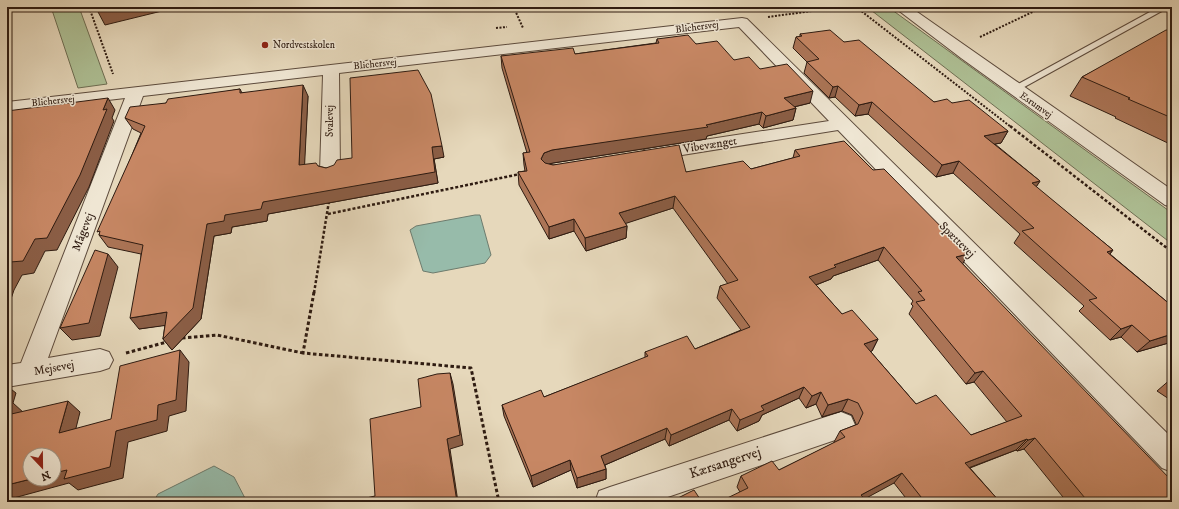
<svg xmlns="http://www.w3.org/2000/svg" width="1179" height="509" font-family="'IM FELL DW Pica',serif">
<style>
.green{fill:#aec095;stroke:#6e6e53}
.water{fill:#97bbaa;stroke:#6d7b6d}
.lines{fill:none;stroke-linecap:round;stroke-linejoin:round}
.service-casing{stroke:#5c4a3c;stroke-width:2}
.minor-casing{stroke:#5c4a3c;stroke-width:2}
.path-far2{stroke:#2e1b11;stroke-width:2;stroke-dasharray:2 1.5;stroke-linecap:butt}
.path-far1{stroke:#2e1b11;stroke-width:2.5;stroke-dasharray:3 2;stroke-linecap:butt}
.path{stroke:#2e1b11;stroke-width:3;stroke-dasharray:3.5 2.5;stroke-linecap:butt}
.service{fill:#efe6d3;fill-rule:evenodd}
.minor{fill:#efe6d3;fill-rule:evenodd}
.wall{fill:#ab7456;stroke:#2e1b11;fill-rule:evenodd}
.shaded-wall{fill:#8b5e46;stroke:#2e1b11}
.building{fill:#c78764;stroke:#2e1b11;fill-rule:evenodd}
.poi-dot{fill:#8f2418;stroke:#efe6d3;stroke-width:1.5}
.labels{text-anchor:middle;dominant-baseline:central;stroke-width:3;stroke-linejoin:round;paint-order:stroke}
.far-street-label{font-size:10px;fill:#2e1b11;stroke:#efe6d3}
.far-poi-label{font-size:10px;fill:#2e1b11;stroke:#efe6d3;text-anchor:start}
.street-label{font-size:12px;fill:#2e1b11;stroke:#efe6d3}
.near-street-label{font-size:14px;fill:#2e1b11;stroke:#efe6d3}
</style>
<rect width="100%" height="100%" fill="#e6d8bb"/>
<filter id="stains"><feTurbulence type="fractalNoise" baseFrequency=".005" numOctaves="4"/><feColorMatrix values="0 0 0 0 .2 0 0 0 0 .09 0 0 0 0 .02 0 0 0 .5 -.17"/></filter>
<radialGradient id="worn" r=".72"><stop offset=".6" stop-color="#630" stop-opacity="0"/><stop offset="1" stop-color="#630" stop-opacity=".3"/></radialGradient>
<!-- green -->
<path class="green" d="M51,7H79L107,84L78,88Z
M867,7H888L1172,213V244Z"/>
<!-- water -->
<path class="water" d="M475,215H480L491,255L485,263L433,273L423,271L410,230L416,226Z
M214,466L234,477L247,502H153L158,494Z"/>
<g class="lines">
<!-- service casing -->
<g class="service-casing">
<path id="service" d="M1159,7H1169L1017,91L1014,92L1009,89Z"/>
</g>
<!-- minor casing -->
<g class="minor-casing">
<path id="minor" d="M894,7H910L1172,190V207L1165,205L961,58Z
M742,18L747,19L1172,438V472L1162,468L838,130L651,160L644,158L642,154L644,150L651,148L829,121L739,27L339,73L340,172L337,176L330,178L323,176L320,172L323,75L143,96L48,358L100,349L109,352L113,360L109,368L100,371L7,387V365L21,363L125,98L7,112V102Z
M841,412L851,416L855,425L851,434L841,438L653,502H595L599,491L610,487Z"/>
</g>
<!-- path-far2 -->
<path class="path-far2" d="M89,7L113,74
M509,7L514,8L523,28
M856,7L1011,127
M514,8L527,7
M768,17L841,7
M496,28L507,27
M980,37L1043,7"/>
<!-- path-far1 -->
<path class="path-far1" d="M1010,126L1172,252
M328,214L520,174
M314,293L329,201"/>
<!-- path -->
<path class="path" d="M314,292L303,353L471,368L499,502
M182,338L217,335L303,353
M126,353L167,342"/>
<!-- service -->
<use href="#service" class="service"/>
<!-- minor -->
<use href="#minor" class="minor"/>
</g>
<!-- wall -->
<path class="wall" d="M1172,30V145L1115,118L1116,117L1070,96L1082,77Z
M800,34L844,42L934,102L952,103L1008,131L1001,143L995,144L1040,181L1036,187L1113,250L1110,254L1172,306V342L1137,352L1121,337L1110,340L1079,311L1084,306L1014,243L1020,234L953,173L936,177L868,114L855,116L835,97L829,98L804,73L807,62L793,48L796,37H800Z
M657,39L696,44L734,60L760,69L810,103L794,107L796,108L793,120L763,128L759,124L707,136L706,139L553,163L548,164L553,165L686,172L751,169L793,158L795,150L962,263L1172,502H1067L1024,449L1017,451L1016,450L970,468L1000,502H909L894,483L740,492L737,487L741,476L779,470L834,443V442L840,431L856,425V424L852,415L842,411L822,417L816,404L806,408L799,398L762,415L759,421L737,431L729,420L669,446L665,439L605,465L606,469V479L577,488L571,470L533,487L504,416L502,405L544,397L645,358V352L695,349L741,330L717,298L720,286L728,284L673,208L625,223L627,226L626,238L586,251L574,231L549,239L519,185L518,172L525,171L524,165L523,153H527L502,68L501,56L575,54L656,43ZM878,260L913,301L911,304L913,306L909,314L966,384L974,382L1007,422L971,435L916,404L870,351H872L878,339L842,314L816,285L831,279L833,276Z
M240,89L242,93L308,96L304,165L318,166L326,168L444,157L434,159L438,183L268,214L267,221L232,227L231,233L214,236L201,319L172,350L163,339L165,325L139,329L141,254L108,247L99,235L141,133L133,129L125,118L166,103Z
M1172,378V401L1157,391Z"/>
<!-- shaded-wall -->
<path class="shaded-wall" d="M109,7H166H165L166,10L105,25L97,10Z
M303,85L308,96L304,177L299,165Z
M838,86L835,97L829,98L833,87Z
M813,91L810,103L781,110L784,98Z
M108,98L115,110L112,118L114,121L89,187L57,250L45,251L34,273L22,275L14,290L7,311V268L103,110Z
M872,102L868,114L855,116L859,105Z
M796,108L793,120L763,128L766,116Z
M762,112L759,124L707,136L706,139L553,163L545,165L541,159L544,153L552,150L706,125Z
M1008,131L1001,143L978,147L984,136Z
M442,146L444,157L434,159L438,183L268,214L267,221L232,227L231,233L214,236L201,319L172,350L163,339L207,224L225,215L263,202L432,147Z
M959,161L953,173L936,177L942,165Z
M1040,181L1032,193V183Z
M675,196L673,208L618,226L619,213Z
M574,219V231L549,239V227Z
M627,226L626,238L586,251L585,238Z
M884,247L878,260L833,276L831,279L805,289L809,277L834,265Z
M1113,250L1103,262L1107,252Z
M108,254L118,267L100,336L72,340L60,328Z
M968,254L961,267L956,257Z
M167,312L176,324L139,329L130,318Z
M1132,325L1121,337L1110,340L1121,329Z
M1172,334V342L1137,352L1150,341Z
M878,339L872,351L858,356L864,344Z
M180,350L189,362L186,411L169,416L167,431L128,442L123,478L78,490L69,483L10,499L7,497V485L31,479H54V473L116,431L158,405Z
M983,371L974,382L966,384L975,373Z
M450,373L453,384L463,445L450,449L458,502H457L447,439Z
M7,386L16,393L13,403L24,413L7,417Z
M804,387L799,398L762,415L759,421L737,431L740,420L761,406Z
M821,392L816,404L806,408L812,396Z
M848,399L842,411L822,417L828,405Z
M68,401L80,412L72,444L59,433Z
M732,409L729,420L669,446L671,435Z
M667,428L665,439L600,467L601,456Z
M1035,438L1024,449L1017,451L1028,440Z
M1027,439L1016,450L955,473L965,463Z
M570,460L571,470L533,487L531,476Z
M606,469V479L577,488V478Z
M902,473L894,483L859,502L861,495Z"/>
<!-- building -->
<path class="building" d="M95,7H109L97,10Z
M830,30L844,42L859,40L934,102L947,99L952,103L969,100L1008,131L984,136L1040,181L1032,183L1113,250L1107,252L1172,306V334L1150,341L1132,325L1121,329L1089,300L1097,298L1022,231L1034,228L959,161L942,165L872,102L859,105L838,86L833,87L807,62L819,59L796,37L802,36L800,34Z
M1166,30H1172V118L1128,99L1130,98L1082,77Z
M688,35L696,44L717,41L734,60L749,57L760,69L787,64L813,91L784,98L796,108L766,116L762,112L706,125L708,127L552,150L544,153L541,159L545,163L553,165L679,145L686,172L743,161L751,169L800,156L795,150L844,141L873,170L884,169L968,254L956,257L1172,481V502H1076L1085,498L1035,438L1028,440L1027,439L965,463L1000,502H925L902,473L861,495L867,502H719L748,488L741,476L772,461L779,470L845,437L840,431L858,424L863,413L858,403L848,399L828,405L821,392L812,396L804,387L761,406L764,410L740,420L732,409L671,435L667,428L601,456L606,469L577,478L570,460L531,476L502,405L541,390L544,397L648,356L645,352L687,336L695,349L750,327L720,286L738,280L675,196L619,213L627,226L585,238L574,219L549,227L518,172L527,171L523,153L530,152L501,56L573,48L575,54L659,43L657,39ZM884,247L922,291L918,292L925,300L916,302L975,373L983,371L1022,416L971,435L936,395L916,404L864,344L878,339L852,310L842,314L809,277L836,267L834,265Z
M418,70L431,94L442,146L432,147L435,172L263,202L261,209L225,215L224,221L207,224L193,308L163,339L167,312L130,318L143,245L99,235L100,231L97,232L145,126L125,118L130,107L166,103L168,99L240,89V93L303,85L299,165L316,163L318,166L326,168L334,165L337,160L352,158L350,78Z
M108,98L103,110L107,109L80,175L47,238L35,239L23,261L10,262L7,268V111Z
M95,250L108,254L89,323L60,328Z
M180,350L176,400L158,405L157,420L116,431L110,467L64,479L67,470L54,473V455H30V479H31L7,485V415L68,401L59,433L111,419L120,366Z
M450,373L460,435L447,439L457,502H362V499L375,496L370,419L421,407L418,379L437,374Z
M10,401L7,410V402Z
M694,490L702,502H670Z"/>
<!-- markers -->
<circle class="poi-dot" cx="265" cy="45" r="4"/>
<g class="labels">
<!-- far-street labels -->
<g class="far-street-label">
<text transform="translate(697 27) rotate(-7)">Blichersvej</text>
<text transform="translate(375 64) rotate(-6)">Blichersvej</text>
<text transform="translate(53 101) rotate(-6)">Blichersvej</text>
<text transform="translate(1036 105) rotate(35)">Esrumvej</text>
<text transform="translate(330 121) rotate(-90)">Svalevej</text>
</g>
<!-- far-poi labels -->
<g class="far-poi-label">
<text x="273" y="45">Nordvestskolen</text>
</g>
<!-- street labels -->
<g class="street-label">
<text transform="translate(710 145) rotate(-9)">Vibevænget</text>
<text transform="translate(83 232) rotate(-69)">Mågevej</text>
<text transform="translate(957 240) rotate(45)">Spættevej</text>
<text transform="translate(54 368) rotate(-10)">Mejsevej</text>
</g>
<!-- near-street labels -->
<g class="near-street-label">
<text transform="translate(725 463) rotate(-18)">Kærsangervej</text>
</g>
</g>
<!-- margin -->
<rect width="1179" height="509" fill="none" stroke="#e6d8bb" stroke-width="24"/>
<rect x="8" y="8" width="1163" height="493" fill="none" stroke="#2e1b11" stroke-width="2"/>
<rect x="12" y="12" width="1155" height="485" fill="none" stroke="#2e1b11"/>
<!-- north arrow -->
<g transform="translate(42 467) rotate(158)"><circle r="19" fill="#efe6d3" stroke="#a29585"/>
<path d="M0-3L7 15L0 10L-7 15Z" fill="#8f2418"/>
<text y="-6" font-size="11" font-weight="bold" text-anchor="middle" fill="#2e1b11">N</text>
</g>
<rect width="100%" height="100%" filter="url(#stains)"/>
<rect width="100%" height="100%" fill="url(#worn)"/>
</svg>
